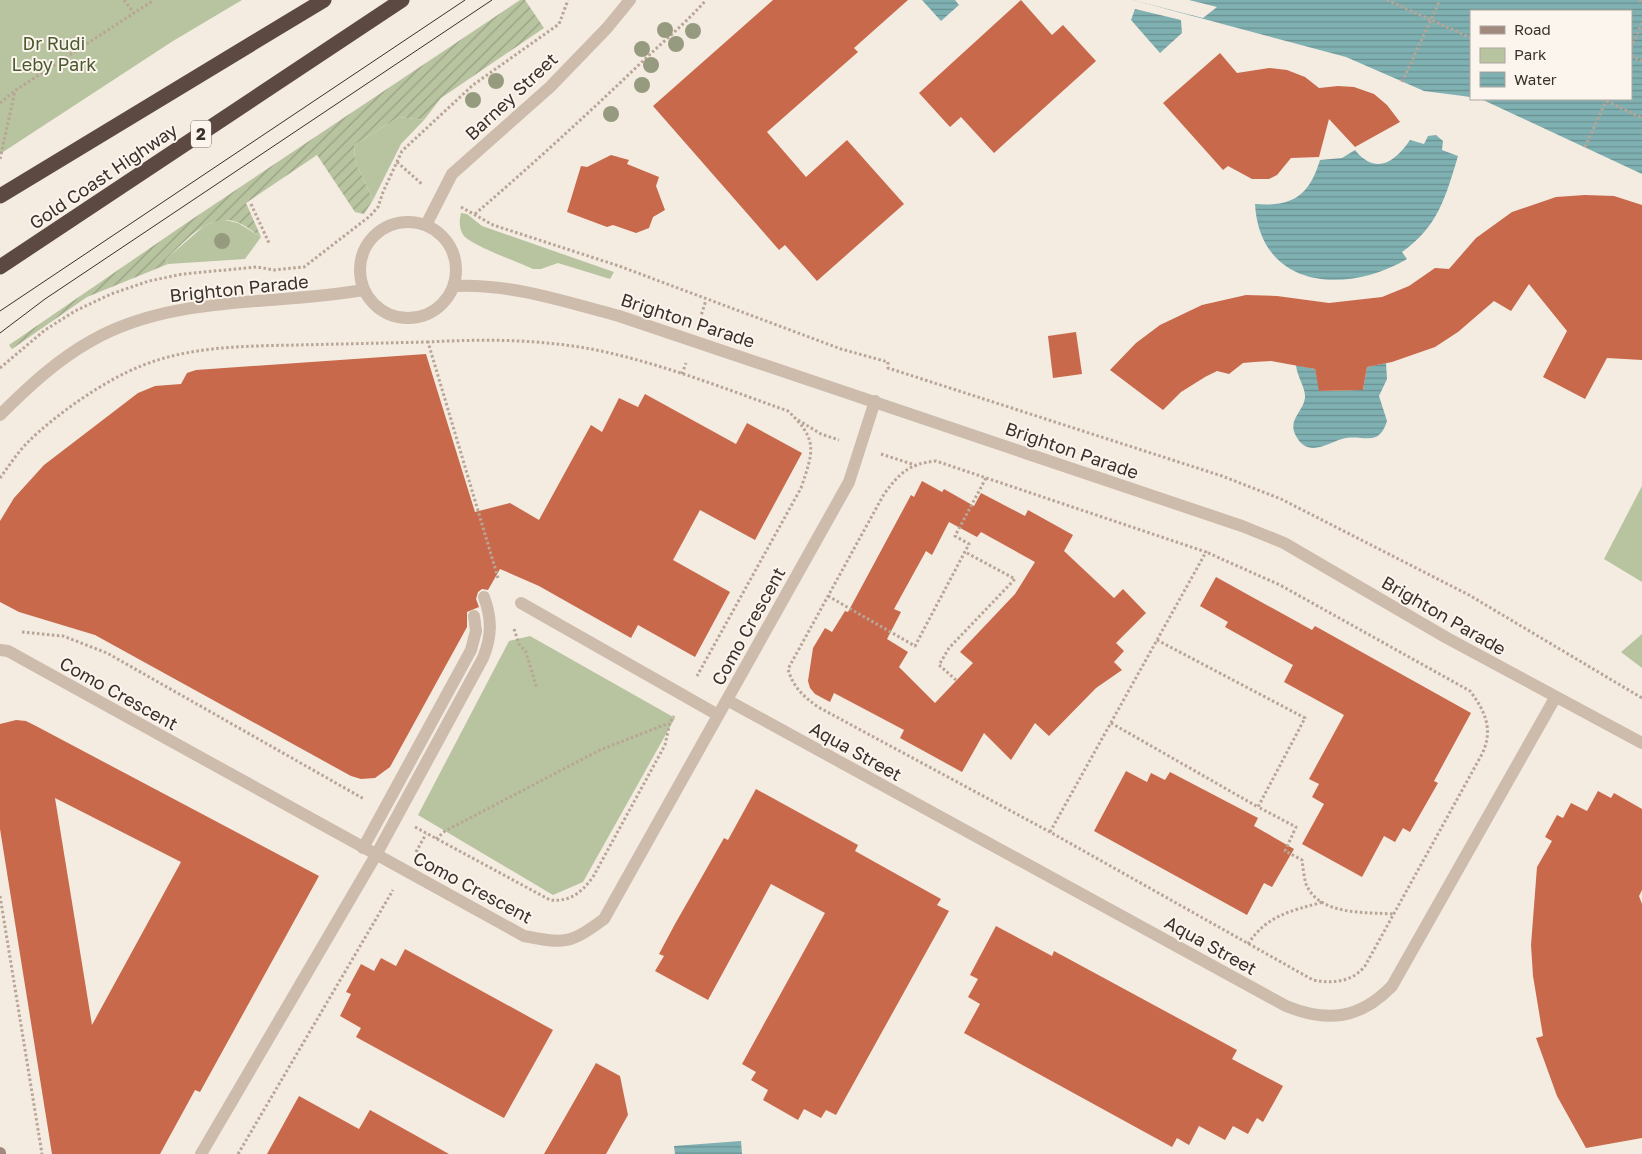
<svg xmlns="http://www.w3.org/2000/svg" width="1642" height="1154" font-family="'Golos Text',sans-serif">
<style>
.green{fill:#b8c4a0}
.garden{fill:url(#garden-furrows)}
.water{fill:url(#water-rules)}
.pier{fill:#f4ebe1}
.building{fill:#c8694b;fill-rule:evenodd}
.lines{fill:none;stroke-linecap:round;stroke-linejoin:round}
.path{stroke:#b9a596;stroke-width:3;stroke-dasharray:2.5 2.5;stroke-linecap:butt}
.lane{stroke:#cdbbac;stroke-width:12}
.street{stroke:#cdbbac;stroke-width:12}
.secondary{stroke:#a18a7d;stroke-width:12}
.highway{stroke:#5c4a42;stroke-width:15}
.tram{stroke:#3b302b;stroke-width:1}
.tree{fill:#969b7f}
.labels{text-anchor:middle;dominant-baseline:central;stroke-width:4;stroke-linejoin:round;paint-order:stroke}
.shield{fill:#fbf5ee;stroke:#756b66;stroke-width:1}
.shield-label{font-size:16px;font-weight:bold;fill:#3b302b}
.park-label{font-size:18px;fill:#4a5a2e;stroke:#fbf5ee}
.street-label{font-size:18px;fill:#3b302b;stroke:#fbf5ee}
</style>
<defs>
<pattern id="garden-furrows" width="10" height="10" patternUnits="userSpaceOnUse" patternTransform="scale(1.25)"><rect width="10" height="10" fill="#b8c4a0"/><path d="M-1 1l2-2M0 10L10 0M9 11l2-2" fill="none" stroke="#97a083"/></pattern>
<pattern id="water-rules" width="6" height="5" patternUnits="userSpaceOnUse" patternTransform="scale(1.25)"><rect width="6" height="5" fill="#7fb0b2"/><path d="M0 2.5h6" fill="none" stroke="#699091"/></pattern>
</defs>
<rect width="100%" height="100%" fill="#f4ebe1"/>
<!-- green -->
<path class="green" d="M0,0H242L173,41L0,154Z
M399,117L424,120L401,144L373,200L355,161L354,145Z
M461,213L467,214L482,226L614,272L610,279L558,263L541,269H533C518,262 473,246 464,236C459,229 459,221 461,213Z
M220,219L238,223L261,237L245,259L168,264L166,259L204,226Z
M1642,486V582L1604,559Z
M1642,634V668L1621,652Z
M530,636L675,718L583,882L553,895L418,815L509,641Z"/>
<!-- garden -->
<path class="garden" d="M520,0H525L544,28L441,98L424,120L399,117L354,145L355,161L373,200L364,214L355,212L317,155L246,203L261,237C253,232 245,225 237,222C208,212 186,241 166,259L168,264L87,297L12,349L9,345L185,224Z"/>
<!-- water -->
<path class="water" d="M922,0H955L959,5L941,21Z
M1133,0H1642V174L1481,99H1631V11H1471V97L1424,91L1346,57Z
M1135,9L1181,20L1182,33L1160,53L1131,20Z
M1436,135L1443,141L1442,150L1458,156C1446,196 1438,227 1402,252L1407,259C1346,295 1260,289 1255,204C1293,207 1309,196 1320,160L1342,158L1355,150C1376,176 1395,162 1410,140L1424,144L1428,136Z
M1386,363L1387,379L1379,396L1387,421C1379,447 1365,435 1346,438C1329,441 1309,460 1296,436C1287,420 1303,412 1305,398C1306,388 1297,377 1296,365L1315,369L1320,391L1363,390L1367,367Z
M741,1141L742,1154H675L674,1146Z"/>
<!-- pier -->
<path class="pier" d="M1132,0H1189L1217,7L1203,18Z"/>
<!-- building -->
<path class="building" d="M773,0H908L854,48L858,52L767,132L806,177L847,140L904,204L817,281L785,245L779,250L653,106Z
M1021,0L1052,35L1063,25L1096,61L994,153L961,117L950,127L919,93Z
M1220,53L1237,73L1269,68L1287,70L1305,77L1319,88L1338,86L1354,87L1374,94L1387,105L1400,122L1355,147L1329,119L1319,157L1291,158L1277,175L1269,179H1252L1228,166L1223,170L1163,103Z
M611,155L629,160L627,164L659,177L656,186L665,210L653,217L649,228L636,233L613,225L607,227L567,212L581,166L587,167Z
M1585,195L1614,196L1642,205V360L1607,358L1585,399L1543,377L1567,331L1529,284L1511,311L1494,301L1458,332L1435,347L1392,362L1367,367L1363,390L1319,391L1315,369L1271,361L1254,362L1243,363L1229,374L1217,371L1205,377L1181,392L1163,410L1110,370L1136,343L1160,325L1202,305L1246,295L1277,296L1329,303L1382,297L1409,286L1435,268L1449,269L1476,238L1512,212L1556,197Z
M1076,332L1082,374L1053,378L1048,336Z
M426,354L475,512L510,503L539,520L591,425L602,432L619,398L638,407L645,394L736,444L747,423L802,453L755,540L700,510L673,560L730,592L695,657L638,625L631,638L539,586L500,569L488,590L482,589L478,592L476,599L479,607L467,612V627L390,767L375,778L361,779L351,776L95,635L19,612L0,602V521L14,498L44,465L138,393L155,386L181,384L187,373L196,370Z
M922,481L942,492L944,489L974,506L981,493L1025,516L1028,510L1073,535L1064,551L1114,598L1123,589L1146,613L1116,643L1124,651L1114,662L1122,670L1096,688L1049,736L1035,723L1011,760L984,733L962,772L900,738L904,730L834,693L830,702L815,694L810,688L808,681L813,648L825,628L832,632L845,611L848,612L911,495L914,497ZM949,522L977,537L981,532L1035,562L1015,594L960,652L973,663L935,703L899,667L908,652L887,639L901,612L894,609L926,551L932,555Z
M1216,577L1312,630L1315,626L1471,713L1434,781L1438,783L1410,832L1403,828L1395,842L1384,836L1362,877L1302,844L1324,804L1312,797L1319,784L1309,779L1344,715L1284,682L1293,665L1225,627L1228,622L1200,606Z
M16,720L26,721L36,726L319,876L200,1092L195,1090L160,1154H52L0,829V724ZM55,798L181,862L92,1025Z
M1126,771L1147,782L1151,773L1165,780L1170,772L1258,818L1254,826L1294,849L1272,887L1264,883L1247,915L1094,831Z
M756,789L858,845L855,851L941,899L937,905L949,911L836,1115L826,1110L821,1118L804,1109L798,1120L763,1100L768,1090L751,1080L756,1072L742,1064L825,913L771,884L708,1000L655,971L664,956L659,954L675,924L724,838L728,840Z
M1598,791L1611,798L1614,793L1642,809V890L1639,896L1642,904V1138L1586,1148L1557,1096L1536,1038L1543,1036L1533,976L1531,945L1537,867L1552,841L1545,837L1557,815L1563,818L1571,803L1587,811Z
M996,926L1052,956L1054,951L1237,1050L1232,1059L1283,1086L1263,1122L1257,1118L1248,1134L1233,1126L1225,1140L1199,1126L1189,1145L1177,1138L1172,1147L964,1033L980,1004L968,997L978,979L970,975Z
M405,949L553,1030L504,1118L356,1037L361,1028L340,1016L351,994L346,992L361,964L374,971L381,958L396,966Z
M596,1063L620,1076L628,1115L606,1154H544Z
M299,1096L359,1129L370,1110L449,1154H267Z"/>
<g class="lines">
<!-- path -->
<path class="path" d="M124,0L134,13
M1387,0L1471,38
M1639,0L1642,1
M1631,48L1642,23
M1631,56L1642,61
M1402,82L1440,0
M1602,99L1642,118
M0,103L16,90L154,0
M1585,147L1607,99
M0,159L15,91
M397,162L423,185
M251,204L269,243
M461,207L493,225L619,266L841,349L888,362V368L1222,476L1281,499L1469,595L1642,698
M475,214C533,164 590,112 646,58C666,39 688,21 706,0
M700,319L706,300
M0,368L45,330L75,311L111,294L149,281L183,274L257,267L274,270L304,267L370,216L378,207L383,192L402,151L473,85L559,24L568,0
M682,374L686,363
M798,420L821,434L839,440
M881,454L915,465
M0,478C9,466 17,453 28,442C55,415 105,380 141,366C190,346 246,346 298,345C341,344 384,343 428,342
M498,578L428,342C483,339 537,339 591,349C658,362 723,388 788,411C819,440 813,452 801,488L697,676
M828,596L915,646L969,544L955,536L986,478
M514,629L519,644L526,652L537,689
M22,632L63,636L107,653L364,799
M1157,640L1305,718L1258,807L1296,827L1285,851L1302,860C1303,868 1304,877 1306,884C1319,916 1366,912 1394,914
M956,680L939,665L949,648L1015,579L965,552
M1111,723L1258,807
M415,827L550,900C570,902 581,893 593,877L665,745L670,722L674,716
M1050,832L1206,552L936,461C908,464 900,473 884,494L788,669C793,687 803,696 818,707L1050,832L1313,980C1333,984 1352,982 1365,966L1481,756C1494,731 1486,712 1470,691L1280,585L1206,552
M436,839L445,831L600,750L669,723
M416,852L426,834
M0,896L42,1154
M1248,944C1267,915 1291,911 1323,902
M238,1154L393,890"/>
<!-- lane -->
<path class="lane" d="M521,603L718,715
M363,848L471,650L476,631L474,616
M201,1154L376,855L483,658C492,636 492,619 484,597"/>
<!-- street -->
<path class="street" d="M360 270a48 48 0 1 1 96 0a48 48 0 1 1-96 0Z
M426,225L452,174L550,87L607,28L630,0
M454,286C510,283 566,302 619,316L1242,526L1284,543L1447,638L1642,743
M0,415C28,387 57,360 91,341C173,294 274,306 363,290
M0,650L8,651L524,936C565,944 570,944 604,919L849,482L875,401
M727,700L1286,1006C1328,1023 1360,1019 1392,986L1555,698"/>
<!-- secondary -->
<path class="secondary" d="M0,1153V1154"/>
<!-- highway -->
<path class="highway" d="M0,196L324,0
M0,267L402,0"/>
<!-- tram -->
<path class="tram" d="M0,311L465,0
M0,333L45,299L492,0"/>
</g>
<!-- trees -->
<g class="tree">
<circle cx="665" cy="30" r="8"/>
<circle cx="693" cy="31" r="8"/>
<circle cx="676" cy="44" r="8"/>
<circle cx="642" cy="49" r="8"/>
<circle cx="651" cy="65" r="8"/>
<circle cx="496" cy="81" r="8"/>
<circle cx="642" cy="85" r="8"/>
<circle cx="473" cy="100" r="8"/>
<circle cx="611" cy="114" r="8"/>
<circle cx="222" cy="241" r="8"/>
</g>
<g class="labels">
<!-- shield labels -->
<rect class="shield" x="191" y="120.5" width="20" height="27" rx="4"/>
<g class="shield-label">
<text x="201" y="134">2</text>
</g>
<!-- park labels -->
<g class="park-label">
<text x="54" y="43">Dr Rudi<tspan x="54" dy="21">Leby Park</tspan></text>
</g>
<!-- street labels -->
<g class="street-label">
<text transform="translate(511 96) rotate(-43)">Barney Street</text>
<text transform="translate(103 176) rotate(-34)">Gold Coast Highway</text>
<text transform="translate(239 288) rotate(-6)">Brighton Parade</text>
<text transform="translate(688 320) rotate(18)">Brighton Parade</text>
<text transform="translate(1072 450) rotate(19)">Brighton Parade</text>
<text transform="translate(1444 615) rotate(30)">Brighton Parade</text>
<text transform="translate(748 626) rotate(-61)">Como Crescent</text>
<text transform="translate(119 693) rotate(29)">Como Crescent</text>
<text transform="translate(856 751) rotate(29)">Aqua Street</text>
<text transform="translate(473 887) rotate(28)">Como Crescent</text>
<text transform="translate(1211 945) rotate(29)">Aqua Street</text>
</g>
</g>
<!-- legend -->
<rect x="1470" y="10" width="162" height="90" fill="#fbf5ee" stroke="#aea6a0"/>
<rect x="1480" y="26" width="25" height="8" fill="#a18a7d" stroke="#aea6a0"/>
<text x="1514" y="35" font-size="15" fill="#3b302b">Road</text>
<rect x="1480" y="48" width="25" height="15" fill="#b8c4a0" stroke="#aea6a0"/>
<text x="1514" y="60" font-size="15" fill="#3b302b">Park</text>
<rect x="1480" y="72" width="25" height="15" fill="url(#water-rules)" stroke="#aea6a0"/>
<text x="1514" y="85" font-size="15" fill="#3b302b">Water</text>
</svg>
